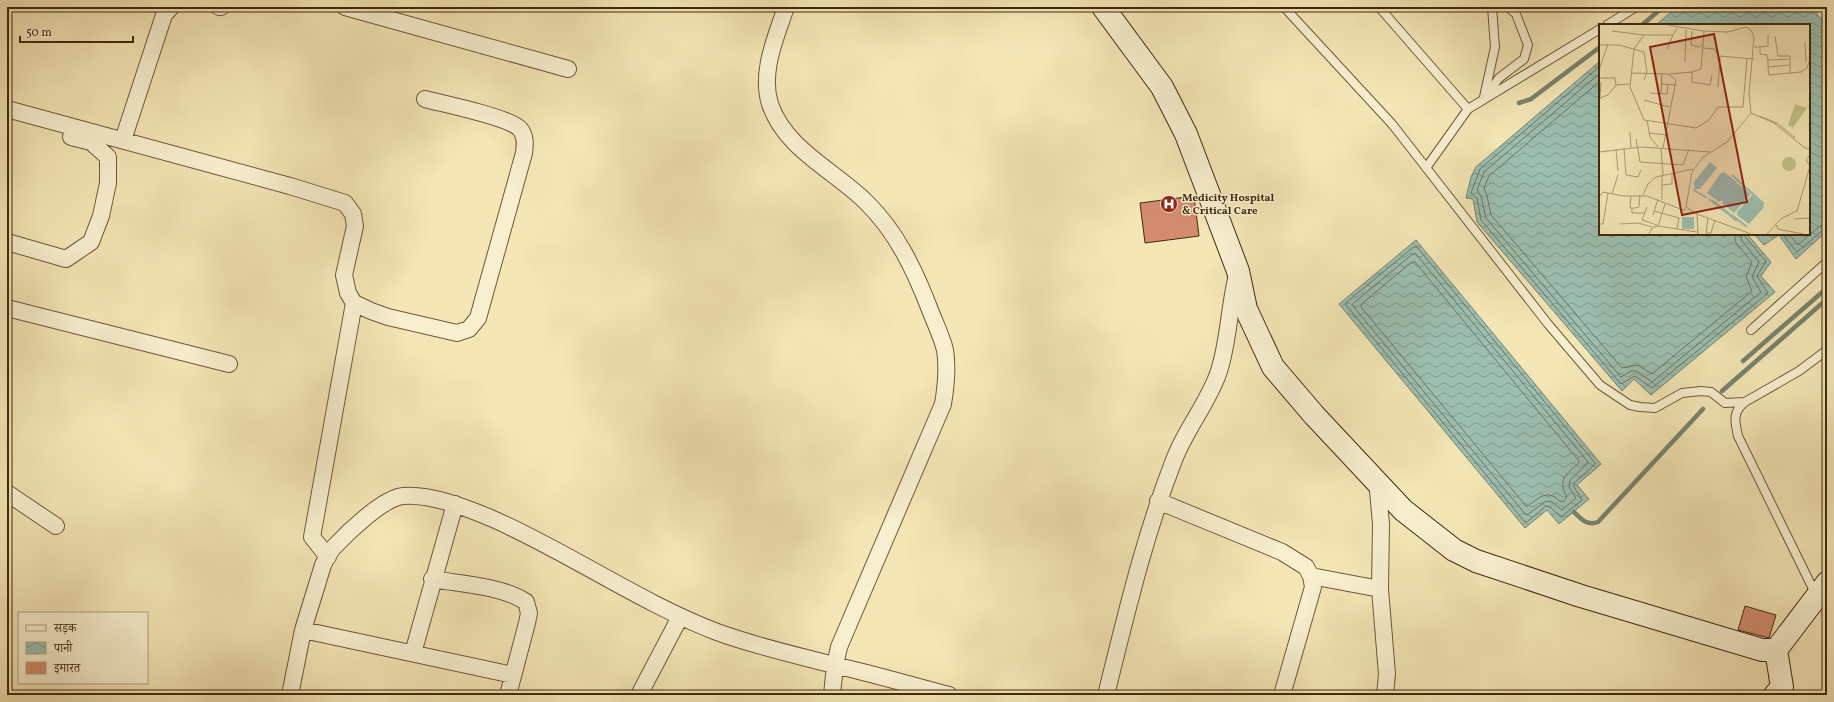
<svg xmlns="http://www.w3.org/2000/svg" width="1834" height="702" font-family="Vollkorn,'Noto Serif Devanagari',serif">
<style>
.water{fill:url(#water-waves);stroke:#778370}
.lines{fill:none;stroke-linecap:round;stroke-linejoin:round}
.shore{stroke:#6e7460;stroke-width:1}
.stream{stroke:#778370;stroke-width:4.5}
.building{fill:#d38c70;stroke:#40290f}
.lane-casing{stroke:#6d5838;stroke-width:10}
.street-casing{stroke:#6d5838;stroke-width:18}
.secondary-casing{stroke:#40290f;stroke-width:24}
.lane{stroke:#f8efcf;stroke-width:8}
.street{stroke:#f8efcf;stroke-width:16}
.secondary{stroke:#f8efcf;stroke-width:22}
.labels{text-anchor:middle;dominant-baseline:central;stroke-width:3;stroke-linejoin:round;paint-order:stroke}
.poi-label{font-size:11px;font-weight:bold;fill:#40290f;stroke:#f8efcf;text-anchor:start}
.inset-river{fill:none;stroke:#9cbfb1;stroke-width:2}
.inset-road{fill:none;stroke:#ac9a73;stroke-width:1}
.view{fill:#8f2418;fill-opacity:0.15;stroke:#8f2418;stroke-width:2}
.inset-edge{fill:none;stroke:#40290f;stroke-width:2}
</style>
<defs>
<pattern id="water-waves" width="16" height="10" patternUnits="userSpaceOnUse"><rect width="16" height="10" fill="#9cbfb1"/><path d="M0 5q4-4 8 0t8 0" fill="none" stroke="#819b8e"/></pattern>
</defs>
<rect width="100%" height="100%" fill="#f4e6b5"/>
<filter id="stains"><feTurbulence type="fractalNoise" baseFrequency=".005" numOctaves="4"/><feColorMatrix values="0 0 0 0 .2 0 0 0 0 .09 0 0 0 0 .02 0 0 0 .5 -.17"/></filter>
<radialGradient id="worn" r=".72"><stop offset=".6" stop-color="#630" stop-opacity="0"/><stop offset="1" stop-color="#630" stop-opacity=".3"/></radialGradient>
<!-- water -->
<path class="water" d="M1677,7H1811L1827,26V231L1796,259L1779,235L1764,245L1754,234H1809V25H1656Z
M1600,61V234H1747L1771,262L1761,276L1775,292L1651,395L1634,379L1622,391L1477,222L1473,199L1466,198L1471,177L1476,167Z
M1416,240L1601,464L1577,485L1589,499L1559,524L1547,510L1525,528L1339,304Z"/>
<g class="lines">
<!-- shore -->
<path class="shore" d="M1600,66L1480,169L1471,193L1477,198L1481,220L1621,384L1635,376L1652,388L1768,293L1757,276L1766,261L1746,238L1745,234
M1600,73L1484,172L1477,190L1481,196L1486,218L1621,377L1631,371H1637L1652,382L1761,292L1752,277L1759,262L1742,241L1740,234
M1600,81L1489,176L1484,188L1487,196L1491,215L1622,368L1638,365L1652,374L1752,291L1746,277L1752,262L1736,243L1734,234
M1782,234L1797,252L1823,230L1827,229
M1789,234L1798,245L1820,226L1827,224
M1414,247H1417L1595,463L1594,465L1574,483V487L1582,500L1561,517L1550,507L1546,506L1527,522L1524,521L1346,305V303Z
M1413,254H1416L1588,462L1587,464L1570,480L1569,487L1576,498L1562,510L1552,502L1546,501L1527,515L1525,514L1353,306V304Z
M1412,262H1415L1579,461V463C1566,474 1557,480 1567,497L1563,502C1559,501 1558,499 1555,497C1544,491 1536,500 1528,506H1526L1361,307L1362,304Z"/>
<!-- stream -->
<path class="stream" d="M1642,25L1663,7
M1519,103L1531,99L1600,47
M1743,361L1827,288
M1722,391L1827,299
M1574,512C1582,520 1587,526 1598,522L1703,409"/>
</g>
<!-- building -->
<path class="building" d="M1194,196L1199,236L1145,243L1140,203Z
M1745,606L1776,615L1769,638L1738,630Z"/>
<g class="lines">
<!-- lane casing -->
<g class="lane-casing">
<path id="lane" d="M1284,7L1392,124L1548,324L1600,385L1630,405L1640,407L1655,408L1682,393L1701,391L1711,392L1725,403L1745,402
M1379,7L1468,109
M1607,25L1636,7
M1486,96L1499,78L1524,59L1528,45L1516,14L1508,7
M1484,97L1495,47L1492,7
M1426,168L1468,109L1600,29
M1751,330L1827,262
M1816,595L1738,436C1735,422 1732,412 1745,402L1799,371L1827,350"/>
</g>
<!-- street casing -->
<g class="street-casing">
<path id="street" d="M219,7H221
M345,7L568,69
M786,7C776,37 760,72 770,104C785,149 835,171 866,202C897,232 915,271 930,310C935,323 942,337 945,350C948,368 946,386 943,404L839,647L835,665L832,695
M7,109L290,186L345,203L353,214L355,226L344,275L348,293L354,303L371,311L388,317L457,333L469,329L478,318L524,153C525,145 526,136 520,129C509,117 443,104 425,99
M123,140L164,15L171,7
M7,242L66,259L91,242L101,216L108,183V157L91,142L71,137
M7,308L229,364
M1377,480L1381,524L1380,589L1387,674L1385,695
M7,493L56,526
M1158,501L1282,552L1306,567L1311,576L1313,587L1282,695
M328,557L312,537L354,303
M1311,576L1380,589
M432,579C461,584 503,586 526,602L529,613L527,623L508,695
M303,630L513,675
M413,653L455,504
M290,695L303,630L323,565C326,559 329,552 334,547C347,533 383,498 403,496C432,494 467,508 493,519C570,553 639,602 717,632C755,646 795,655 834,665C873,674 911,685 949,695
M639,695L680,617
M1106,695C1126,615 1144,537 1174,460C1186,428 1209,402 1219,371C1229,340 1229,306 1237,275"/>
</g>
<!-- secondary casing -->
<g class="secondary-casing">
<path id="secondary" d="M1103,7L1162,87L1186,134L1238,271L1246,309L1273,367L1314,415L1403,510L1454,550L1476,561L1581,596L1762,650H1776L1827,583
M1775,695L1782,687L1776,650"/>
</g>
<!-- lane -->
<use href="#lane" class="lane"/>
<!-- street -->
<use href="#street" class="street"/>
<!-- secondary -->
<use href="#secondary" class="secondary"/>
</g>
<!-- icons -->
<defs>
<g id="hospital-disc" transform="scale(0.9)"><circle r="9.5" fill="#8f2418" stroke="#f8efcf"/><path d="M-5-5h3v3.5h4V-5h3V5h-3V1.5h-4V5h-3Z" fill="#fff"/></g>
</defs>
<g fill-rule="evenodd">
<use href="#hospital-disc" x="1169" y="204"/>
</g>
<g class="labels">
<!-- poi labels -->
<g class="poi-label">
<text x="1182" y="198">Medicity Hospital<tspan x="1182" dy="13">&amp; Critical Care</tspan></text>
</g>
</g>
<!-- overview -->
<g transform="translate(1599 24)">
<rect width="211" height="211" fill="#f4e6b5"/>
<path d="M196,80L208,84L193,105V103L189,101ZM183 140a7 7 0 1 1 14 0a7 7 0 1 1-14 0Z" fill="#c2c388"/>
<path d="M111,138L118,144L101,165H97L94,159ZM125,148L138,158L134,164L138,159L152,170L135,189L123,179L124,176L120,178L108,169L121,150ZM153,171L164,180L165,183L150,200L138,191V188ZM83,193H95V205H83Z" fill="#9cbfb1"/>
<path class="inset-river" d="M133,151L165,180M96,164L95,166L108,174M110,175L138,197M113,176L132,191M133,191L148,203"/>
<path class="inset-road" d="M69,1L104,7L129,8L147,3L152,6L155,13L150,70L152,89L175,99L206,124L211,125M78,4L74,11H45L35,25L31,63L45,96L97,104L110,96L119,83H144L148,34M13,7L45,11M93,7L92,21L100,23L103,21M105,8L102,45L93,48V58L111,61L113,51M176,12L179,32H191V35M206,18L207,38M0,21H20L45,28L48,48L45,56M155,23H161V30L168,31L169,36L191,35V49L170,51L169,43M161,23L169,22V10M104,24L116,25L120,32L155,35M68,25L74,11M169,36V43L191,41M86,38L87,6M0,46L9,20M32,49L69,50L77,56L64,124M191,49L202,48L208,44L210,38M70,50L93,48M1,54H16L17,61M62,60L77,61M119,63L121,33M51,69L68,70L69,60M62,69L63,49M1,73L2,58M45,76L70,83M0,78L1,74L9,71L17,61L30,60M160,92L178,99L196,114M48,96L51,113L59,123M31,108L32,124M50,109L68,111M37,115L41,138L84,141L90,125M25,124L27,151L39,153L42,146M62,124L64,151M17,125L19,147M0,128L43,123L111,128M63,161L73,160V150M13,170L19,151M44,171L49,160L57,153L94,145M32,172L31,184H36L40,183L41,171M0,173L4,168L24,172H48L84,186L87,185M63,176V151M48,183L43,196L58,201M33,184V189H46M55,187L80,194L78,205M98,190L99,210M54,191L59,175M109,194L107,209H112L116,196M195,195L211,194M0,200H4L9,169M21,200L39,199L53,203M177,201L179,205L204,210M59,202L98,208M50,210L54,203L59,202L66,180M152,210L98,190L87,183L93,148L104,133L128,118L152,89M168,210L183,194L198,187L211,142L207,136L211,131"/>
<path class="view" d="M115,10L148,178L83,191L51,23Z"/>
<rect width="211" height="211" class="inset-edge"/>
</g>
<!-- margin -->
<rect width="1834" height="702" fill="none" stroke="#f4e6b5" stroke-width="24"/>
<rect x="8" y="8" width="1818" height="686" fill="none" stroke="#40290f" stroke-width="2"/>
<rect x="12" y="12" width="1810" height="678" fill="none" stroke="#40290f"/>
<!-- legend -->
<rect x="18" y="612" width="130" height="72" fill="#f8efcf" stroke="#aea082"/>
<rect x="26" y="625" width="20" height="6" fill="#f8efcf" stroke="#aea082"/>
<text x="54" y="632" font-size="12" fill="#40290f">सड़क</text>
<rect x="26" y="642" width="20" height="12" fill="url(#water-waves)" stroke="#aea082"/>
<text x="54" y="652" font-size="12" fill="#40290f">पानी</text>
<rect x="26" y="662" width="20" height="12" fill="#d38c70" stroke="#aea082"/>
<text x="54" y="672" font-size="12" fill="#40290f">इमारत</text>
<!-- scale -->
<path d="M20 36v6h113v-6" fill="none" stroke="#40290f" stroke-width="2"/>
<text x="26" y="36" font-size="12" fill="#40290f" stroke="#f8efcf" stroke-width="3" paint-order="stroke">50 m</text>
<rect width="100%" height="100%" filter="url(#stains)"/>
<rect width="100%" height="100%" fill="url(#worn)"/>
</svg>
